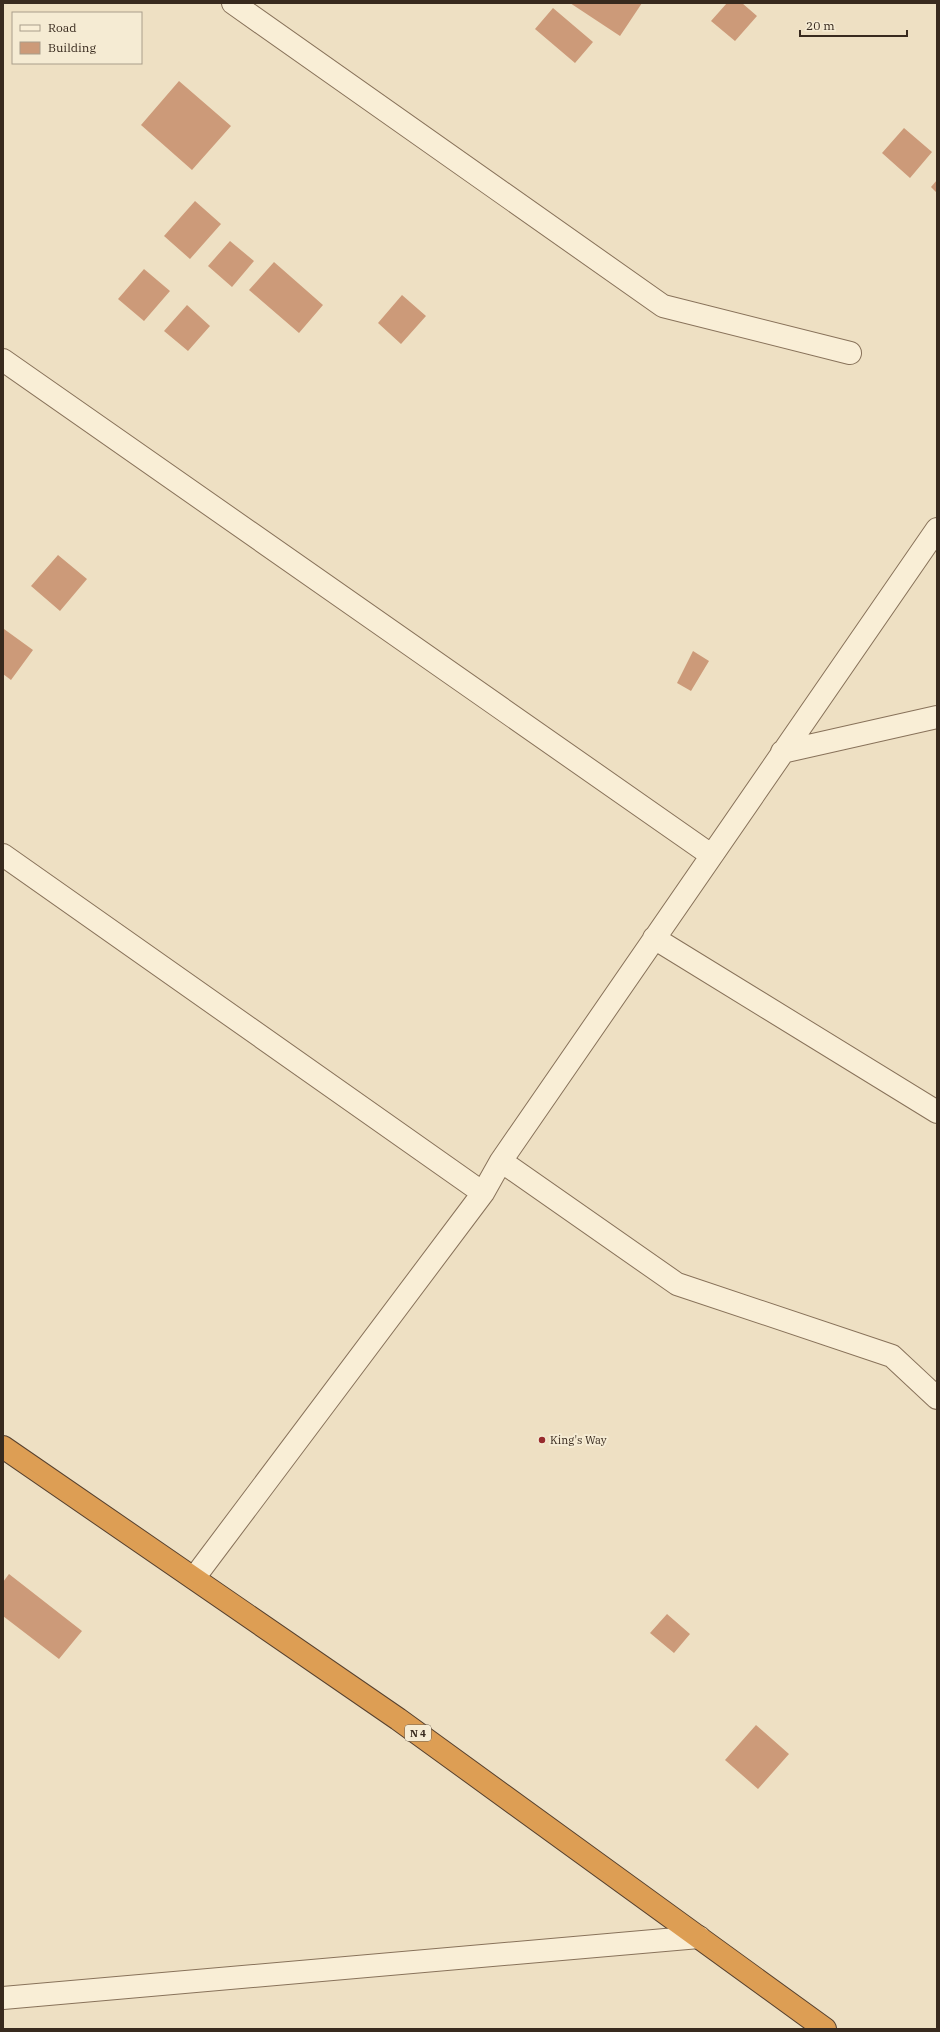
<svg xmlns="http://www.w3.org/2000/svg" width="940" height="2032" font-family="'IBM Plex Serif',serif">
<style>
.building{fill:#cc9a79}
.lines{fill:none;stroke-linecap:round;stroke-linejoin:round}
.minor-casing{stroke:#88725a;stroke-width:24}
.highway-casing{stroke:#56402e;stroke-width:24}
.minor{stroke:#f9eed6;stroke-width:22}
.highway{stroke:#dd9e54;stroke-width:22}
.poi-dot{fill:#972a2d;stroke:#f5ebd3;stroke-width:1.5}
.labels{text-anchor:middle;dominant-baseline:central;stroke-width:4;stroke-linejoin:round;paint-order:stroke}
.shield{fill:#f5ebd3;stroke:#716454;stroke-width:1}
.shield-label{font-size:10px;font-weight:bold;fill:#382a1e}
.poi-label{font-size:11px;fill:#382a1e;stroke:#f5ebd3;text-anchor:start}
</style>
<rect width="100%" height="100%" fill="#eee0c3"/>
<!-- building -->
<path class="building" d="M570,3H642L620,36Z
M727,3H742L757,16L735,41L711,21Z
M553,8L593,42L575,63L535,29Z
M179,81L231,126L192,170L141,125Z
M904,128L932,152L910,178L882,153Z
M937,180V193L931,187Z
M195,201L221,224L190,259L164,236Z
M230,241L254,261L232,287L208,266Z
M274,262L323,305L299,333L249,290Z
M144,269L170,291L144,321L118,299Z
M402,295L426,316L401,344L378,323Z
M187,305L210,326L188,351L164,331Z
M58,555L87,579L60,611L31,586Z
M4,629L33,650L11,680L3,674Z
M693,651L709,661L691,691L677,683Z
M9,1574L82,1631L59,1659L3,1616V1582Z
M667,1614L690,1634L674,1653L650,1633Z
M756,1725L789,1754L758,1789L725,1760Z"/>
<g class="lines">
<!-- minor casing -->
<g class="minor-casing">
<path id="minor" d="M233,3L663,306L850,353
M3,360L711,855
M782,752L937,717
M3,855L483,1193
M654,938L937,1112
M501,1161L677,1284L892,1356L937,1398
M194,1578L483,1193L501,1161L937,529
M3,1998L699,1937"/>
</g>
<!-- highway casing -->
<g class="highway-casing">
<path id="highway" d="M3,1447L398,1719L825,2029"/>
</g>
<!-- minor -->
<use href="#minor" class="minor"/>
<!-- highway -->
<use href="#highway" class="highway"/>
</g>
<!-- markers -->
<circle class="poi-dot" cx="542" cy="1440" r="4"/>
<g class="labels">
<!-- shield labels -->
<rect class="shield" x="405" y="1725" width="26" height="16" rx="3"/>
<g class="shield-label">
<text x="418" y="1733">N 4</text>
</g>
<!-- poi labels -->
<g class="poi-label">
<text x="550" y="1440">King's Way</text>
</g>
</g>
<!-- border -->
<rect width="940" height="2032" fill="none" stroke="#382a1e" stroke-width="8"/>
<!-- legend -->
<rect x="12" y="12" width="130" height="52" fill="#f5ebd3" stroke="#a99e8b"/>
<rect x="20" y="25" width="20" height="6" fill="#f9eed6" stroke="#a99e8b"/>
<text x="48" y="32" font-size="12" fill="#382a1e">Road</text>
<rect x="20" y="42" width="20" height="12" fill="#cc9a79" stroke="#a99e8b"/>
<text x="48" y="52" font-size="12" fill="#382a1e">Building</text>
<!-- scale -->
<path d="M800 30v6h107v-6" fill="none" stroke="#382a1e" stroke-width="2"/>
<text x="806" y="30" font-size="12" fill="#382a1e" stroke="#f5ebd3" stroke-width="3" paint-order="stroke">20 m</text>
</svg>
